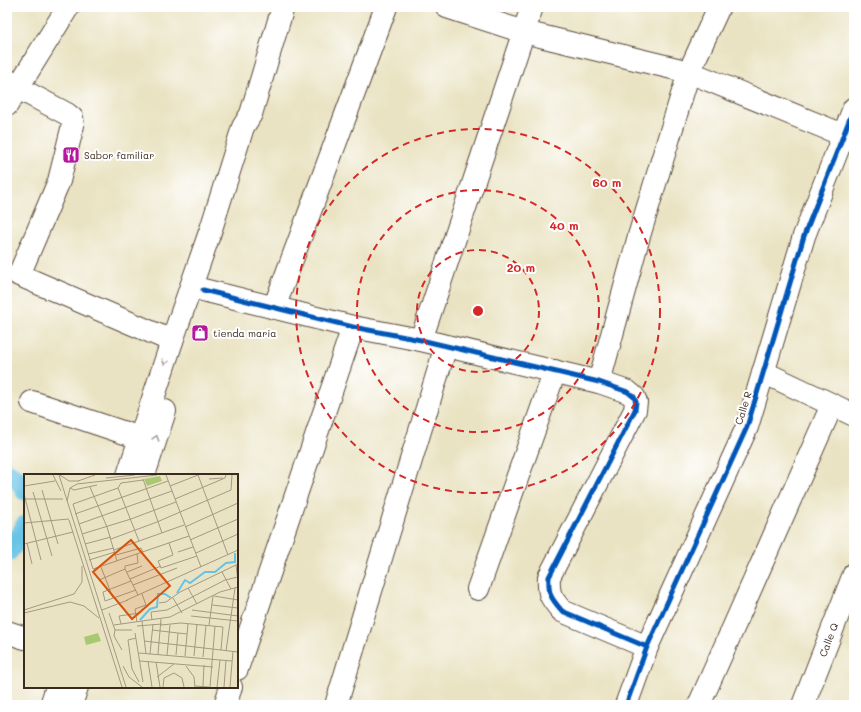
<svg xmlns="http://www.w3.org/2000/svg" width="861" height="712" font-family="Mali,sans-serif">
<style>
.lines{fill:none;stroke-linecap:round;stroke-linejoin:round}
.canal{stroke:#67c3e5;stroke-width:21}
.minor-casing{stroke:#554637;stroke-width:24}
.tertiary-casing{stroke:#554637;stroke-width:24}
.minor{stroke:#fff;stroke-width:22}
.tertiary{stroke:#fff;stroke-width:22}
.cycleway-casing{stroke:#fff;stroke-width:8}
.cycleway{stroke:#0057b8;stroke-width:5}
.oneway{stroke:#a79f9a}
.ring{fill:none;stroke:#d62828;stroke-width:2;stroke-dasharray:7 5}
.labels{text-anchor:middle;dominant-baseline:central;stroke-width:4;stroke-linejoin:round;paint-order:stroke}
.poi-label{font-size:10px;fill:#3b2a1e;stroke:#fff;text-anchor:start}
.street-label{font-size:10px;fill:#3b2a1e;stroke:#fff}
.inset-river{fill:none;stroke:#67c3e5;stroke-width:2}
.inset-road{fill:none;stroke:#a49981;stroke-width:1}
.view{fill:#d7540e;fill-opacity:0.15;stroke:#d7540e;stroke-width:2}
.inset-edge{fill:none;stroke:#3b2a1e;stroke-width:2}
.centre{fill:#d62828;stroke:#fff;stroke-width:2}
.ring-label{font-size:12px;text-anchor:middle;font-weight:bold;fill:#d62828;stroke:#fff;stroke-width:4;stroke-linejoin:round;paint-order:stroke}
</style>
<rect width="100%" height="100%" fill="#fff"/>
<filter id="ink" filterUnits="userSpaceOnUse"><feTurbulence type="fractalNoise" baseFrequency=".025" numOctaves="2"/><feDisplacementMap in="SourceGraphic" scale="8" xChannelSelector="R" yChannelSelector="G"/><feConvolveMatrix kernelMatrix="1 2 1 2 8 2 1 2 1" color-interpolation-filters="sRGB"/></filter>
<filter id="wash" filterUnits="userSpaceOnUse"><feTurbulence type="fractalNoise" baseFrequency=".012" numOctaves="4" result="noise"/><feDisplacementMap in="SourceGraphic" scale="16" xChannelSelector="R" yChannelSelector="G"/><feGaussianBlur stdDeviation="0.9" result="paint"/><feColorMatrix in="noise" values="0 0 0 0 0 0 0 0 0 0 0 0 0 0 0 0 0 1.4 0 .05"/><feComposite in="paint" operator="in"/></filter>
<g filter="url(#wash)">
<rect width="100%" height="100%" fill="#eae3c3"/>
<g class="lines">
<!-- canal -->
<path class="canal" d="M7,473L22,483L25,490
M7,552L22,534L25,526"/>
</g>
</g>
<g filter="url(#ink)">
<g class="lines">
<!-- minor casing -->
<g class="minor-casing">
<g id="minor">
<path d="M447,7L524,32L689,72L843,135"/>
<path d="M7,80L18,88L67,114L72,118L73,125L59,181L19,275L172,341"/>
<path d="M7,105L68,7"/>
<path d="M203,290L353,327L421,340L599,382L628,392L634,397L636,402L635,410L549,577C548,595 551,598 562,611L647,647"/>
<path d="M274,308L386,7"/>
<path d="M421,340L532,7"/>
<path d="M763,372L854,415"/>
<path d="M599,382L639,236L689,72L719,7"/>
<path d="M32,402L140,438"/>
<path d="M478,589L555,371"/>
<path d="M7,632L25,638"/>
<path d="M237,669L353,327"/>
<path d="M225,705L231,687"/>
<path d="M336,705L446,346"/>
<path d="M626,705L647,647L747,427L804,236L854,108"/>
<path d="M699,705L832,405"/>
<path id="s1" d="M803,705L854,574"/>
</g>
</g>
<!-- tertiary casing -->
<g class="tertiary-casing">
<path id="tertiary" d="M128,475L172,341L211,229L243,127L251,114L283,7
M144,475L165,411
M51,705L57,687
M71,705L77,687"/>
</g>
<!-- minor -->
<use href="#minor" class="minor"/>
<!-- tertiary -->
<use href="#tertiary" class="tertiary"/>
<!-- cycleway casing -->
<g class="cycleway-casing">
<path id="cycleway" d="M203,290L353,327L421,340L599,382L628,392L634,397L636,402L635,410L549,577C548,595 551,598 562,611L647,647
M626,705L647,647L747,427L804,236L854,108"/>
</g>
<!-- cycleway -->
<use href="#cycleway" class="cycleway"/>
</g>
<!-- one-way arrows -->
<defs><path id="oneway-chevron" d="M-2-3.5L2.5 0L-2 3.5" fill="none" stroke-width="1.6" stroke-linecap="round" stroke-linejoin="round"/></defs>
<g class="oneway">
<use href="#oneway-chevron" transform="translate(165 362) rotate(108)"/>
<use href="#oneway-chevron" transform="translate(156 438) rotate(-72)"/>
</g>
</g>
<!-- distance rings -->
<g class="ring">
<circle cx="478" cy="311" r="61"/>
<circle cx="478" cy="311" r="121"/>
<circle cx="478" cy="311" r="182"/>
</g>
<!-- icons -->
<defs>
<g id="restaurant-square" transform="scale(0.9)"><rect x="-9" y="-9" width="18" height="18" rx="4" fill="#b5179e" stroke="#fff"/><path d="M-5-6h1v4h1v-4h1v4h1v-4h1v5L-1.5 .5V6h-2V.5L-5-1ZM5-6V6H3V1.5H1.5Q1.5-4 5-6Z" fill="#fff"/></g>
<g id="shop-square" transform="scale(0.9)"><rect x="-9" y="-9" width="18" height="18" rx="4" fill="#b5179e" stroke="#fff"/><path d="M-5-2.5h2.3a2.7 3.5 0 0 1 5.4 0H5L5.5 6h-11ZM-1.5-2.5h3a1.5 2.3 0 0 0-3 0Z" fill="#fff"/></g>
</defs>
<g fill-rule="evenodd">
<use href="#restaurant-square" x="71" y="155"/>
<use href="#shop-square" x="200" y="333"/>
</g>
<g class="labels">
<!-- poi labels -->
<g class="poi-label">
<text x="84" y="155">Sabor familiar</text>
<text x="213" y="333">tienda maria</text>
</g>
<!-- street labels -->
<g class="street-label">
<text transform="translate(743 408) rotate(-72)">Calle R</text>
<text stroke="none"><textPath href="#s1" startOffset="70">Calle Q</textPath></text>
</g>
</g>
<!-- overview -->
<g transform="translate(24 474)">
<rect width="214" height="214" fill="#eae3c3"/>
<path d="M74,159L77,167L62,171L60,163Z" fill="#a8c972"/>
<path d="M136,2L138,7L123,12L120,5Z" fill="#a8c972"/>
<path class="inset-river" d="M153,119L161,106L166,109L181,98H191L202,89L211,88V79M116,146L126,135L133,133L134,120H141L147,124"/>
<path class="inset-road" d="M29,1L37,17M35,1L102,213M36,1L45,7H55M142,1L177,93M174,1L204,81M82,4L111,1M119,5L138,59M185,5L199,4M119,6L97,9L94,14L49,30L69,95L165,62M54,7L71,1M0,12L31,7M146,12L174,1M66,13L83,53L93,87M46,14L50,16L73,11M94,14L115,67M18,16L34,70M9,18L28,82M0,20L17,86M0,25H39M151,25L201,4L202,1M43,27L46,14L53,10L133,1M51,40L144,7M45,46L98,213M0,49L45,45M55,50L148,17M161,53L214,29M58,60L107,45L152,28M87,65L133,48L207,16L208,1M166,66L214,45M3,69L8,90M145,69L149,81L134,87L137,94L173,82M0,70L49,58M61,70L87,63M90,76L160,51M154,78L169,73M172,79L214,60M64,80L90,74M92,81L117,74L119,78M65,86L91,78M212,91L214,107M77,93L89,124M101,95L114,121M103,98L118,92M198,98L207,115M106,105L137,92M75,106L101,95V92L114,89L113,80M107,107L79,118L81,127L112,116M109,111L153,94M164,114L173,130M190,122L214,126M149,124L158,139M103,126L214,76M135,129L142,128L156,118L214,90M188,131L214,134M0,136L50,120L58,108V92M78,136L104,126M168,136L214,142M0,139L46,128L60,132L75,144M85,139L91,156H108M167,142L214,147M128,146L127,138L143,136L201,106L214,103M118,147L122,180M113,148L111,135L122,131L118,120M97,150L95,142L116,139M90,151L146,143L196,118L214,113M137,151L157,149L199,153L197,176M185,151L189,122M113,152L138,150M91,156L90,162L98,176M128,156L163,160M111,159L119,208M112,164L104,166L108,195L115,208M120,167L214,178M202,177L211,114M115,179L208,187M126,180L129,150M134,180L137,145M143,181L146,151M152,181L154,159M161,182L164,150M170,182L173,150M179,183L182,151M116,187L189,193M124,187L128,213M132,188L136,213M99,192L105,203L118,213M162,192L170,203L171,213M133,203L150,190M171,212L185,213M179,212L180,191M139,213L140,204L150,199L158,204L160,213M186,213L191,152M193,213L196,186M200,213L202,186M206,213L209,177"/>
<path class="view" d="M107,66L146,112L108,145L69,98Z"/>
<rect width="214" height="214" class="inset-edge"/>
</g>
<circle cx="478" cy="311" r="6" class="centre"/>
<g class="ring-label">
<text x="607" y="187">60 m</text>
<text x="564" y="230">40 m</text>
<text x="521" y="272">20 m</text>
</g>
<!-- margin -->
<rect width="861" height="712" fill="none" stroke="#fff" stroke-width="24"/>
</svg>
